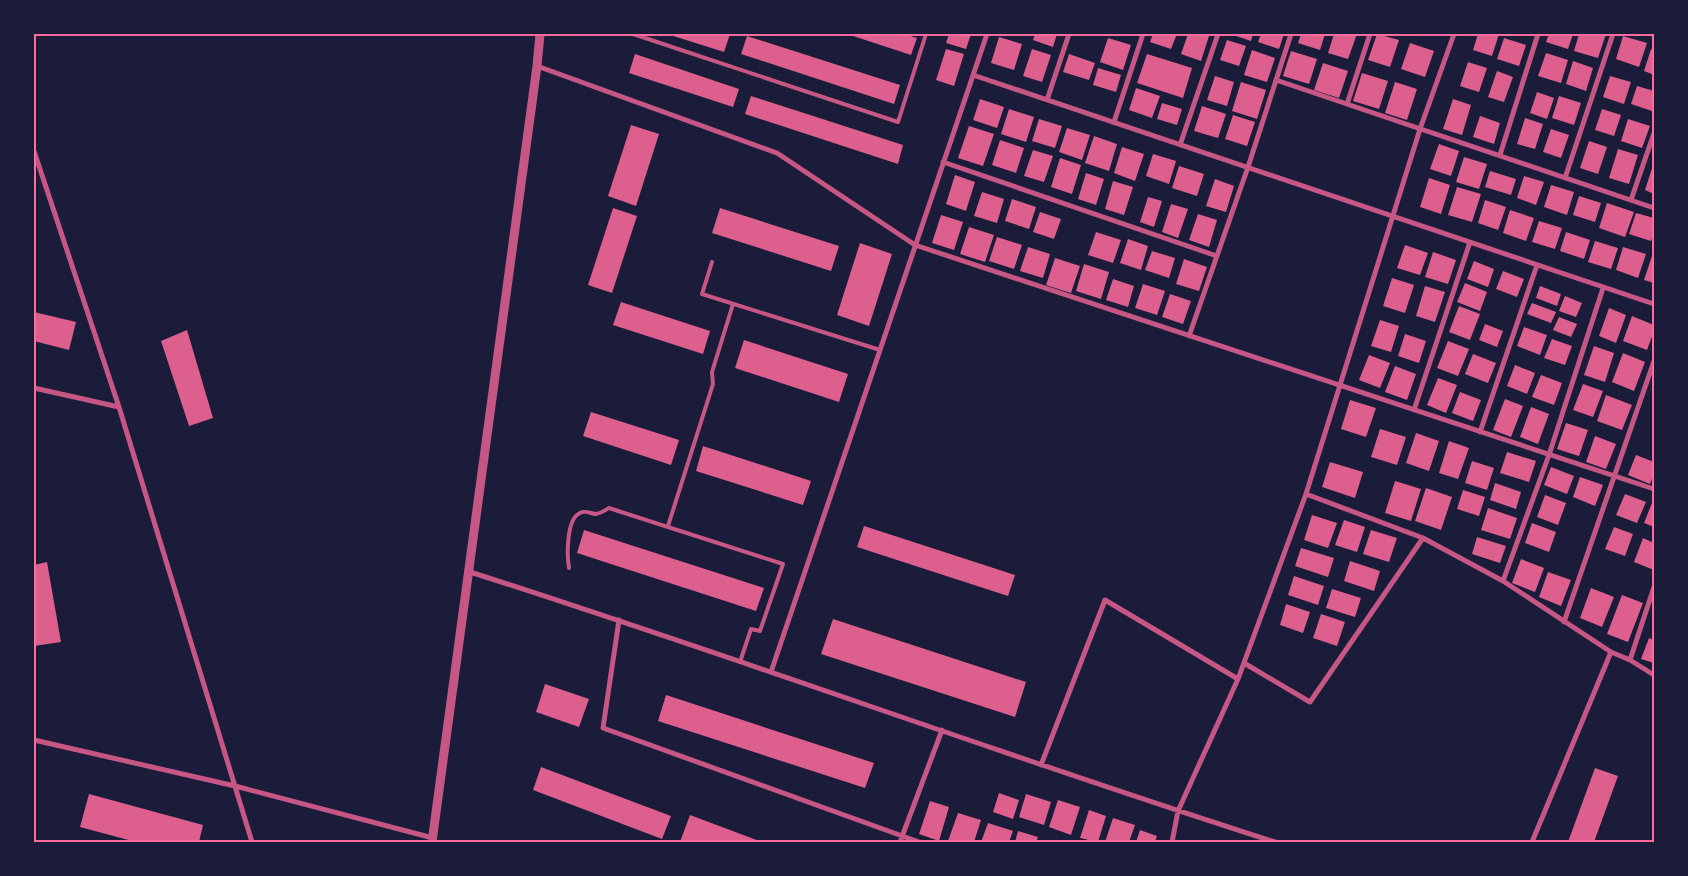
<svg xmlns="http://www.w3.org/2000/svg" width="1688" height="876" font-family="Lora,serif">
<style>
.building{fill:#dd5f8e}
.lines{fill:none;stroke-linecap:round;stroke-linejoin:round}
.service{stroke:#c65784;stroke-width:4}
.minor{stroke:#c65784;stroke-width:5}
.tertiary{stroke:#c65784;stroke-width:9}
.neatline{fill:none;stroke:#ff6b9d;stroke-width:2}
</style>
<rect width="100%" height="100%" fill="#1b1b3a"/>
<!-- building -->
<path class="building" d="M667,34H730L724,52Z
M847,34H904L917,38L911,55Z
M949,34H971L966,49L946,43Z
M1035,34H1057L1053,47L1033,40Z
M1153,34H1177L1171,49L1150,42Z
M1188,34H1203L1209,36L1201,61L1181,54Z
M1230,34H1253L1251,41Z
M1261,34H1284L1279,49L1258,42Z
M1301,34H1325L1320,50L1298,43Z
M1334,34H1357L1348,59L1328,53Z
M1377,34L1399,40L1390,67L1368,60Z
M1478,34H1499L1492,56L1473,50Z
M1549,34H1573L1568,49L1546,42Z
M1579,34H1606L1598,58L1574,51Z
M747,36L900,85L894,104L741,54Z
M1623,36L1647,43L1639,67L1616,59Z
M999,37L1022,44L1014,70L991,63Z
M1108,38L1131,45L1123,70L1100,62Z
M1504,38L1526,45L1519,66L1497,59Z
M1227,40L1246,46L1239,66L1220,60Z
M1410,43L1434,51L1425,77L1401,69Z
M946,49L964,54L954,86L936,80Z
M1032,49L1051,55L1042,82L1023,76Z
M1651,49L1654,50V75L1644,71Z
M1252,50L1275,58L1267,82L1244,75Z
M1291,51L1317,59L1309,84L1283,76Z
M1546,53L1568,60L1561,83L1538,76Z
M635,54L739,89L733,107L629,73Z
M1069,54L1095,63L1089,80L1063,72Z
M1147,54L1192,68L1183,98L1137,83Z
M1573,61L1593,68L1586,91L1566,84Z
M1468,62L1487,68L1479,92L1460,86Z
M1323,63L1348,71L1339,98L1314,90Z
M1098,68L1121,75L1116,92L1093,85Z
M1497,71L1513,77L1504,102L1488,97Z
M1362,73L1388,81L1379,109L1353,101Z
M1215,76L1234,82L1227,106L1207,100Z
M1610,76L1631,82L1624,104L1603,97Z
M1241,82L1266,90L1257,119L1232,111Z
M1395,82L1417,89L1407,120L1385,113Z
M1637,86L1654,91V103L1652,111L1631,104Z
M1136,88L1160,96L1152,118L1129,110Z
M1537,92L1554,98L1547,119L1530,113Z
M751,96L903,145L898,164L745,114Z
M1559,96L1581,103L1574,125L1552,118Z
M980,99L1004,107L997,128L973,120Z
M1453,99L1471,105L1462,135L1443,129Z
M1162,103L1182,109L1177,125L1157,119Z
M1202,106L1226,114L1218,138L1194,131Z
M1009,109L1034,117L1026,142L1001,134Z
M1602,109L1621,115L1614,136L1595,130Z
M1233,115L1255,122L1247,146L1225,139Z
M1480,116L1500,123L1494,144L1473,137Z
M1525,118L1543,124L1535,149L1517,144Z
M1039,119L1062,126L1055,148L1032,141Z
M1628,119L1650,126L1642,148L1621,141Z
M631,125L659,134L636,206L608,196Z
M969,126L994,134L983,166L958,158Z
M1067,128L1090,135L1082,160L1059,152Z
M1551,129L1569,135L1561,158L1543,152Z
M1094,136L1117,144L1109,171L1085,163Z
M1000,140L1024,148L1016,173L992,165Z
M1589,141L1607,147L1598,174L1580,168Z
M1439,144L1459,151L1451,176L1430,169Z
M1122,147L1144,154L1135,181L1114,173Z
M1618,149L1638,155L1629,184L1609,178Z
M1033,150L1053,156L1044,182L1024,176Z
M1153,154L1176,161L1169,184L1146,176Z
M1464,157L1487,164L1479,189L1456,182Z
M1060,158L1081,165L1072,194L1051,187Z
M1654,162V194L1645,190Z
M1179,166L1204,174L1197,196L1172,188Z
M1490,171L1516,179L1511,195L1485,187Z
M1086,173L1104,179L1096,205L1078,199Z
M955,175L975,182L966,211L946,204Z
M1524,176L1544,182L1536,205L1517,198Z
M1429,178L1450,185L1441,214L1420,207Z
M1215,179L1234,186L1226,212L1206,206Z
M1113,181L1133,187L1124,215L1105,209Z
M1551,185L1574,192L1567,215L1544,207Z
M1457,187L1481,194L1472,222L1448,215Z
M982,192L1004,199L997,223L974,216Z
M1579,196L1601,203L1595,222L1573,215Z
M1148,197L1162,201L1154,227L1140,222Z
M1012,199L1036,207L1029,229L1005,221Z
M1485,200L1506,207L1498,230L1478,223Z
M1607,203L1634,212L1625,237L1599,228Z
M1171,204L1188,209L1178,238L1162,232Z
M613,208L637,216L612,293L588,285Z
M720,208L839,246L831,271L712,233Z
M1510,210L1534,218L1526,241L1503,233Z
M1040,212L1061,219L1054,239L1033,232Z
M1636,213L1654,218V233L1651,241L1629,234Z
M1198,214L1217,220L1209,247L1189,240Z
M941,215L963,222L954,250L932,243Z
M1539,221L1562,228L1555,249L1532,242Z
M969,227L994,235L985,262L960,254Z
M1096,232L1121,240L1113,263L1088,255Z
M1566,232L1590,240L1584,259L1560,251Z
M997,237L1022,245L1014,269L989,261Z
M1128,239L1148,246L1141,270L1120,263Z
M1595,241L1618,248L1611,269L1588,262Z
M860,243L892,254L869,326L837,315Z
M1405,245L1428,253L1420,275L1397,268Z
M1028,247L1050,254L1043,278L1020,271Z
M1623,247L1646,254L1638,278L1616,270Z
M1654,250V283L1644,280Z
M1152,251L1175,258L1169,278L1145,270Z
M1433,252L1456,260L1448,284L1425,277Z
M1055,258L1080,266L1071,293L1046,285Z
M1184,259L1207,267L1199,291L1176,284Z
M1474,261L1494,269L1488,287L1467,279Z
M1084,264L1109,272L1101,299L1076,291Z
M1503,271L1524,279L1517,297L1496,289Z
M1392,278L1414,285L1405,313L1383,306Z
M1113,279L1134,286L1128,307L1106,300Z
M1465,283L1487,292L1480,311L1457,302Z
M1143,284L1165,291L1157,315L1135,308Z
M1425,286L1445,292L1435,322L1416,316Z
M1540,286L1561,294L1557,306L1536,298Z
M1170,294L1191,301L1183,324L1162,317Z
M1565,296L1582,303L1576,317L1559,311Z
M621,302L710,331L703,354L613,325Z
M1532,303L1556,312L1551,323L1527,314Z
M1459,306L1480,314L1470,340L1449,332Z
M1609,308L1626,315L1616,343L1599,336Z
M34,312L76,322L69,350L34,341Z
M1632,316L1654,325V331L1647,350L1623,341Z
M1559,317L1577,324L1571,337L1553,330Z
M1380,320L1399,326L1391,352L1371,346Z
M1485,324L1503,331L1497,347L1479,340Z
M1524,327L1547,335L1540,355L1517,346Z
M187,330L213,418L189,426L161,341Z
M1405,334L1426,341L1419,363L1398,356Z
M1552,339L1572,346L1565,365L1544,358Z
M744,340L848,374L839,402L735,368Z
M1448,341L1469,349L1458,376L1437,368Z
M1594,346L1614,353L1605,382L1584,375Z
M1623,353L1645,362L1634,391L1612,382Z
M1473,354L1496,363L1488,383L1465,374Z
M1369,355L1390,363L1380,388L1359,380Z
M1515,365L1535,373L1527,394L1507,386Z
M1395,366L1416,374L1407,400L1385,392Z
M1541,375L1562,383L1554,405L1532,397Z
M1438,378L1457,385L1446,413L1427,405Z
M1583,384L1603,391L1593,417L1573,410Z
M1460,392L1481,400L1473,421L1452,413Z
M1606,395L1632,405L1622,430L1597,421Z
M1505,399L1523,406L1511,437L1493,430Z
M1350,400L1376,408L1366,437L1341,429Z
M1531,407L1549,414L1538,444L1520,437Z
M591,412L679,440L671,465L583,436Z
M1566,423L1588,430L1579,456L1557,449Z
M1380,429L1406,437L1397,465L1371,457Z
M1416,433L1439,441L1429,471L1406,463Z
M1595,436L1616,444L1606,469L1586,462Z
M1449,441L1469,448L1458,479L1439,473Z
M703,446L811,481L803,505L696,471Z
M1507,452L1536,461L1529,482L1500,473Z
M1636,455L1654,462V473L1650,484L1628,475Z
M1472,461L1494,468L1487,490L1465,483Z
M1330,462L1363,472L1355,498L1322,487Z
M1551,467L1574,476L1567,494L1544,485Z
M1580,477L1603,485L1595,506L1573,497Z
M1395,481L1421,489L1411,521L1385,513Z
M1495,483L1521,492L1516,509L1490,500Z
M1426,488L1452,497L1441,530L1415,521Z
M1463,490L1485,497L1479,516L1457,509Z
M1625,494L1646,502L1637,523L1616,515Z
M1545,495L1566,503L1558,525L1537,517Z
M1652,503H1654V527L1644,523Z
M1488,508L1517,518L1510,539L1481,530Z
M1312,515L1337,523L1328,548L1304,540Z
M1344,520L1365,527L1357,552L1335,545Z
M1532,523L1556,532L1549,552L1525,543Z
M864,526L1015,575L1008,596L857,547Z
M1614,527L1633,534L1625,556L1605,549Z
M584,530L764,588L756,611L577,553Z
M1371,530L1397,538L1389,562L1363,554Z
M1477,537L1506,546L1500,563L1472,554Z
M1643,538L1654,543V570L1634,562Z
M1301,548L1334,558L1328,577L1295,566Z
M1521,559L1544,568L1535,592L1512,583Z
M1350,561L1380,571L1374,591L1344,581Z
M47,562L61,642L34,646V565Z
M1548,572L1571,580L1561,606L1539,597Z
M1294,576L1324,586L1318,605L1288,595Z
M1591,588L1614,597L1602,627L1580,618Z
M1332,589L1361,598L1355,617L1326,608Z
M1622,595L1643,603L1628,642L1607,634Z
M1286,604L1310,612L1303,633L1280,625Z
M1321,614L1345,622L1337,646L1313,638Z
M833,619L1026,682L1015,717L821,654Z
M1649,638L1654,640V663L1641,659Z
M545,684L589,699L579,727L536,712Z
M666,695L874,763L865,788L658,721Z
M541,767L671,816L662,839L533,790Z
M1595,768L1618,776L1594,842H1568Z
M999,793L1019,800L1013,819L993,812Z
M89,794L203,825L199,842H136L80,827Z
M1026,794L1051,802L1044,825L1019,817Z
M1058,800L1080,807L1071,835L1049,827Z
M930,801L949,807L939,841L919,834Z
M1089,810L1106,816L1098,842L1080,838Z
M958,813L981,820L974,842L948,841Z
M690,815L762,842H680Z
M1113,818L1135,825L1129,842H1105Z
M988,823L1013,831L1009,842H981Z
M1140,830L1157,836L1155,842H1136Z
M1018,831L1038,837L1036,842H1015Z"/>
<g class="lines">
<!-- service -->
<path class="service" d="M633,34L898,122L926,34
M712,262L702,294L880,350
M668,526L713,384L712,372L733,304
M569,568C567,556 566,519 580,513C585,510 590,513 595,514C600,514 605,510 609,508L783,564L760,631L751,629L740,662"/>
<!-- minor -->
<path class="minor" d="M537,66L777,153L915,245L1654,489
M973,75L1654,304
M1276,80L1654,208
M1047,100L1069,34
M1347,104L1370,34
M1114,122L1143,34
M1180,145L1218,34
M34,151L119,407L252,842
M1500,155L1538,34
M943,162L1217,256
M1565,178L1613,34
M1631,200L1654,133
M1189,336L1248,167L1291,34
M34,388L119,407
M1414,410L1470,242
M1480,432L1537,265
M1306,494L1423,538L1503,581L1611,652L1630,660L1654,675
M470,572C740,658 1005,756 1275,842
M1503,581L1549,455L1603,288
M619,620L603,728L919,842
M1564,622L1654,361
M1630,660L1654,587
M1244,663L1310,702L1423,538
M771,672L987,34
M34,740L235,786L433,838
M1041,765L1105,600L1238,679
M900,842L942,730
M1172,842L1178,811L1238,679L1306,494L1420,129L1454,34
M1532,842L1611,652"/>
<!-- tertiary -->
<path class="tertiary" d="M432,842L537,66L540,34"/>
</g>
<!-- border -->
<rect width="1688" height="876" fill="none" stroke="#1b1b3a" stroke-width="70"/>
<rect x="35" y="35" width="1618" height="806" class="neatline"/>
</svg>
